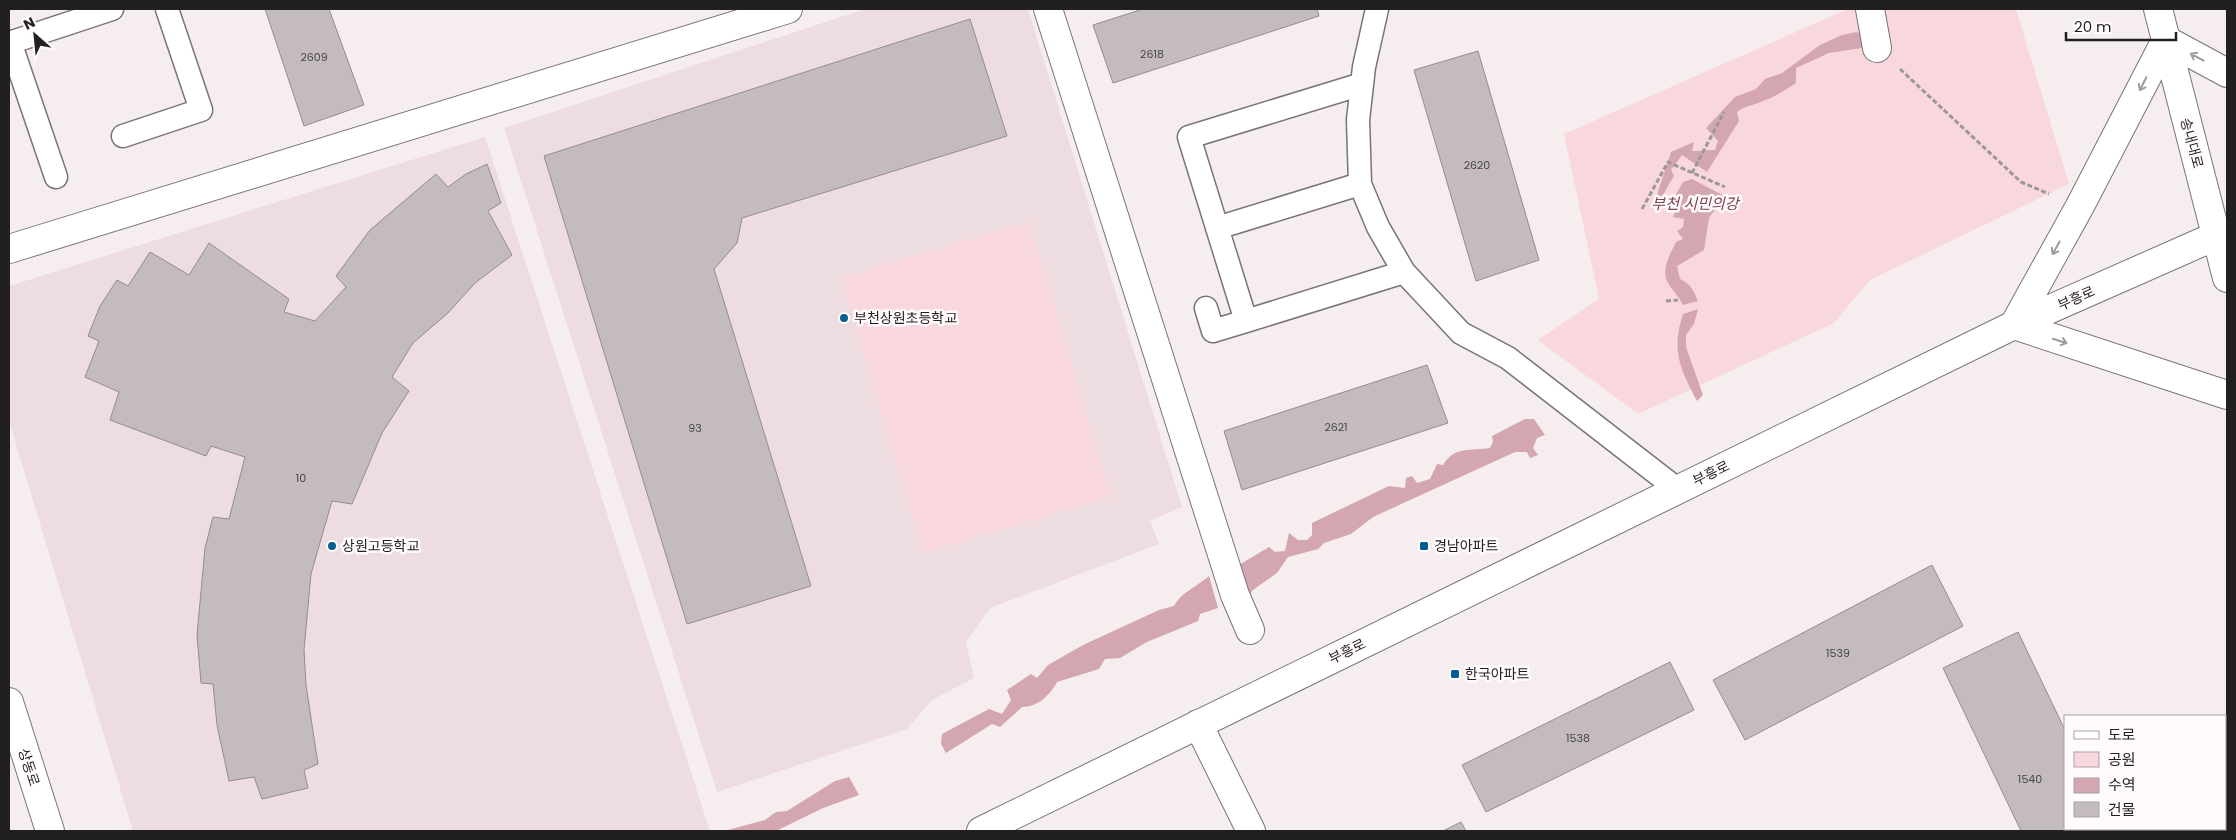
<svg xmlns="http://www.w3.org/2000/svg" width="2236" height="840" font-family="Poppins,'Noto Sans KR',sans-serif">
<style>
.built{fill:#eedde0}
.green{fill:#f9d8dd}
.water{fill:#d4a6af}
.building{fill:#c3bbbd;stroke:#948c8d}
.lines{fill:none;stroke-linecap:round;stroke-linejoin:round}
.service-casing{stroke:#7a7475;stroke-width:25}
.pedestrian-casing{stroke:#7a7475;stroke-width:30}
.minor-casing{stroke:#7a7475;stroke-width:30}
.tertiary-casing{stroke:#7a7475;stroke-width:30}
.path{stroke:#9d9798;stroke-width:3;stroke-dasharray:5 2.5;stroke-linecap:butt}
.service{stroke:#fff;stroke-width:22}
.pedestrian{stroke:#fff;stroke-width:28}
.minor{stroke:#fff;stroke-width:28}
.tertiary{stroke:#fff;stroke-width:28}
.oneway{stroke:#9c9a9b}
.poi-dot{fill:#006190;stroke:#fffbfc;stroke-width:2}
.labels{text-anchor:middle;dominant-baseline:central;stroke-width:5;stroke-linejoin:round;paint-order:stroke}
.number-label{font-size:11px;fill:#4a4647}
.street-label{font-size:14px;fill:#221f20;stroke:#fffbfc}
.poi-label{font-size:14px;fill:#221f20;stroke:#fffbfc;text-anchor:start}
.water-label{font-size:15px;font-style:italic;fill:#7e4250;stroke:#fffbfc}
</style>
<rect width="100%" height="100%" fill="#f5edee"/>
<!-- built -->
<path class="built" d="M865,9H1028L1182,507L1150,521L1159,544L990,608L966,642L974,678L932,700L907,729L717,792L504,128Z
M485,137L710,831H133L9,421V286Z"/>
<!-- green -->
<path class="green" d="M1848,9H2016L2069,184L1870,280L1834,323L1638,414L1538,340L1599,299L1564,134Z
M1029,221L1111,497L923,553L841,278Z"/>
<!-- water -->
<path class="water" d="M1857,32L1865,36L1868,43L1862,48L1829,53L1796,68V83C1785,90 1775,97 1763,101C1753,106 1746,105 1737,112L1739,121L1707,172L1682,155L1671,170L1674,176C1667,186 1664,197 1654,204L1671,152L1694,142L1692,151L1715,150L1718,141L1706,128L1735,97L1756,89L1765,79L1782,73L1820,45L1842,35Z
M1692,179L1730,199L1725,208H1716L1709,218L1704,250L1677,266L1680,279C1691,284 1694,291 1698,301L1683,305C1679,296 1670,288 1667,281C1661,268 1671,253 1676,242L1683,239L1677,231L1683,227L1684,219L1673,217L1675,212L1672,201L1683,182Z
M1698,309L1694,324L1686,335V347L1703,395L1697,401C1680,369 1671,351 1683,314Z
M1525,419H1534L1545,435L1537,438L1533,448L1538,455L1530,458L1527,452H1515L1373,517L1351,534L1324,543L1318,549L1288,557L1277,573L1253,590L1249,595L1239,565L1269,547L1275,552L1285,551L1289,533L1298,540H1307L1312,535V523L1389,486L1405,488L1406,478L1412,476L1417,483L1430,479L1437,464L1443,465C1454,446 1471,451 1490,448L1493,442L1492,436Z
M1209,576L1218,608L1200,614L1198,621L1147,642L1120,658L1105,659L1099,669L1057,682C1050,695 1038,707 1022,707L1000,727L992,724L946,753L941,744L942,734L989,709L1002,714L1011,700L1007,690L1031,674L1037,678L1048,665L1083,645L1159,610L1174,606C1181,592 1197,587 1209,576Z
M849,777L859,795L823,808L776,831H724L765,820L776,812L787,811L835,781Z"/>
<!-- building -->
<path class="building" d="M265,9H329L364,105L304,126Z
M1143,9H1317L1319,16L1113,83L1093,25Z
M970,19L1007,136L742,218L737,243L714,269L811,586L687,624L544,156Z
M1478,51L1539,260L1476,281L1414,70Z
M487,164L501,203L488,211L512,255L475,283L448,313L413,343L392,377L409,391L382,433L352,504L332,501L311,574L304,650L306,685L318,764L304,770L308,788L262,799L254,777L229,781L217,725L213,684L201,683L197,635L205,548L213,517L229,519L245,457L211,446L206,456L110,420L119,392L85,377L99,341L88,336L100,306L117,280L128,286L150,252L189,275L209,243L289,299L284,312L315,321L346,287L336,276L370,230L436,174L448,187L466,174Z
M1427,365L1448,423L1242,490L1224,431Z
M1932,565L1963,626L1745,740L1713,680Z
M2018,632L2065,730V829H2072L2067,831H2021L1943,668Z
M1670,662L1694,710L1486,812L1462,765Z
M1461,822L1466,831H1443Z"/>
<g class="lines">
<!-- service casing -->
<g class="service-casing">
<path id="service" d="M1377,9L1364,67L1358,120L1360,184L1378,227L1404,272L1461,333L1508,358L1677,489
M10,42L56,177
M9,43L112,9
M1362,84L1189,137L1246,321L1404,272
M123,136L201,110L167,9
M1217,228L1360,184
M1206,308L1213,331L1246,321"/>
</g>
<!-- pedestrian casing -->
<g class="pedestrian-casing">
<path id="pedestrian" d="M1048,9L1235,595L1250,630
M1870,9L1877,48
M9,249L788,9"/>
</g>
<!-- minor casing -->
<g class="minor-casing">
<path id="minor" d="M1198,724L1251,831"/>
</g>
<!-- tertiary casing -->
<g class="tertiary-casing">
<path id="tertiary" d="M2158,9L2227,278
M2014,325L2080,206L2166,40L2227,73
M2014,325L2227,395
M9,702L50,831
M981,831L2014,325L2227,231"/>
</g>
<!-- path -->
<path class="path" d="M1900,69L2021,182L2049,194
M1692,173L1724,112
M1642,209L1668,162L1725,187
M1666,301L1678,300"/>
<!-- service -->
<use href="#service" class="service"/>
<!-- pedestrian -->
<use href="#pedestrian" class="pedestrian"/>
<!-- minor -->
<use href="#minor" class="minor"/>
<!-- tertiary -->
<use href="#tertiary" class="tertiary"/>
</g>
<!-- one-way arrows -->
<defs><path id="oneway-shaft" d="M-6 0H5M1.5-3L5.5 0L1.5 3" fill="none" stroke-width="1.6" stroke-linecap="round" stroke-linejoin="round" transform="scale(1.25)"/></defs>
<g class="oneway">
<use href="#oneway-shaft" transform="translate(2197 57) rotate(-152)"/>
<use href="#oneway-shaft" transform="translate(2143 84) rotate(117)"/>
<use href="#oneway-shaft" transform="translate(2056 248) rotate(119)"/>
<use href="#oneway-shaft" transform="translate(2060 341) rotate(18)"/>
</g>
<!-- markers -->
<g class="poi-dot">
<circle cx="844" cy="318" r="5"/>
<circle cx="332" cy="546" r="5"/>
<rect x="1419" y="541" width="10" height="10" rx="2.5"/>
<rect x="1450" y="669" width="10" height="10" rx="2.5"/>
</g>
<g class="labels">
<!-- number labels -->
<g class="number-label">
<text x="1152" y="54">2618</text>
<text x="314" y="57">2609</text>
<text x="1477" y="165">2620</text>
<text x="1336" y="427">2621</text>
<text x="695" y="428">93</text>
<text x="301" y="478">10</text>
<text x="1838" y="653">1539</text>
<text x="1578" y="738">1538</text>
<text x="2030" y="779">1540</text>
</g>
<!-- street labels -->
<g class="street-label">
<text transform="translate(2192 143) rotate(75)">송내대로</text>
<text transform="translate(2076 298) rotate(-24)">부흥로</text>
<text transform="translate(1711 473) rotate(-26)">부흥로</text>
<text transform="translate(1347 651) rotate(-26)">부흥로</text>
<text transform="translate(29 767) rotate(72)">상동로</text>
</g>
<!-- poi labels -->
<g class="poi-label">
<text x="854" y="318">부천상원초등학교</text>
<text x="342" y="546">상원고등학교</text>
<text x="1434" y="546">경남아파트</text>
<text x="1465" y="674">한국아파트</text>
</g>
<!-- water labels -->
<g class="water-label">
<text x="1695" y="203">부천 시민의강</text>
</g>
</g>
<!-- border -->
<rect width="2236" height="840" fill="none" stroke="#221f20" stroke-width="20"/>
<!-- legend -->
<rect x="2064" y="715" width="162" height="115" fill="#fffbfc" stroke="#a7a3a4"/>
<rect x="2074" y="731" width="25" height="8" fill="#ffffff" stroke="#a7a3a4"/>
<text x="2108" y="740" font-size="15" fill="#221f20">도로</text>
<rect x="2074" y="752" width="25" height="15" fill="#f9d8dd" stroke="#a7a3a4"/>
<text x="2108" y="765" font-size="15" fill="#221f20">공원</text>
<rect x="2074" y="778" width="25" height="15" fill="#d4a6af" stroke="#a7a3a4"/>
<text x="2108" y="790" font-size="15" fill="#221f20">수역</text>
<rect x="2074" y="802" width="25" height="15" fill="#c3bbbd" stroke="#a7a3a4"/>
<text x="2108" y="815" font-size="15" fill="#221f20">건물</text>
<!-- north arrow -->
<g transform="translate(35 35) rotate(333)" stroke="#fffbfc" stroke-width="4" paint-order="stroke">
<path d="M0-4L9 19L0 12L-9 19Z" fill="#221f20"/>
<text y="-8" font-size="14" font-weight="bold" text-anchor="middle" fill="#221f20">N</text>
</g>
<!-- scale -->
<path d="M2066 32v8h110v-8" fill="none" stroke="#221f20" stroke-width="2.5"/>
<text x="2074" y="32" font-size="15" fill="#221f20" stroke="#fffbfc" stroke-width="4" paint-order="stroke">20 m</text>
</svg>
